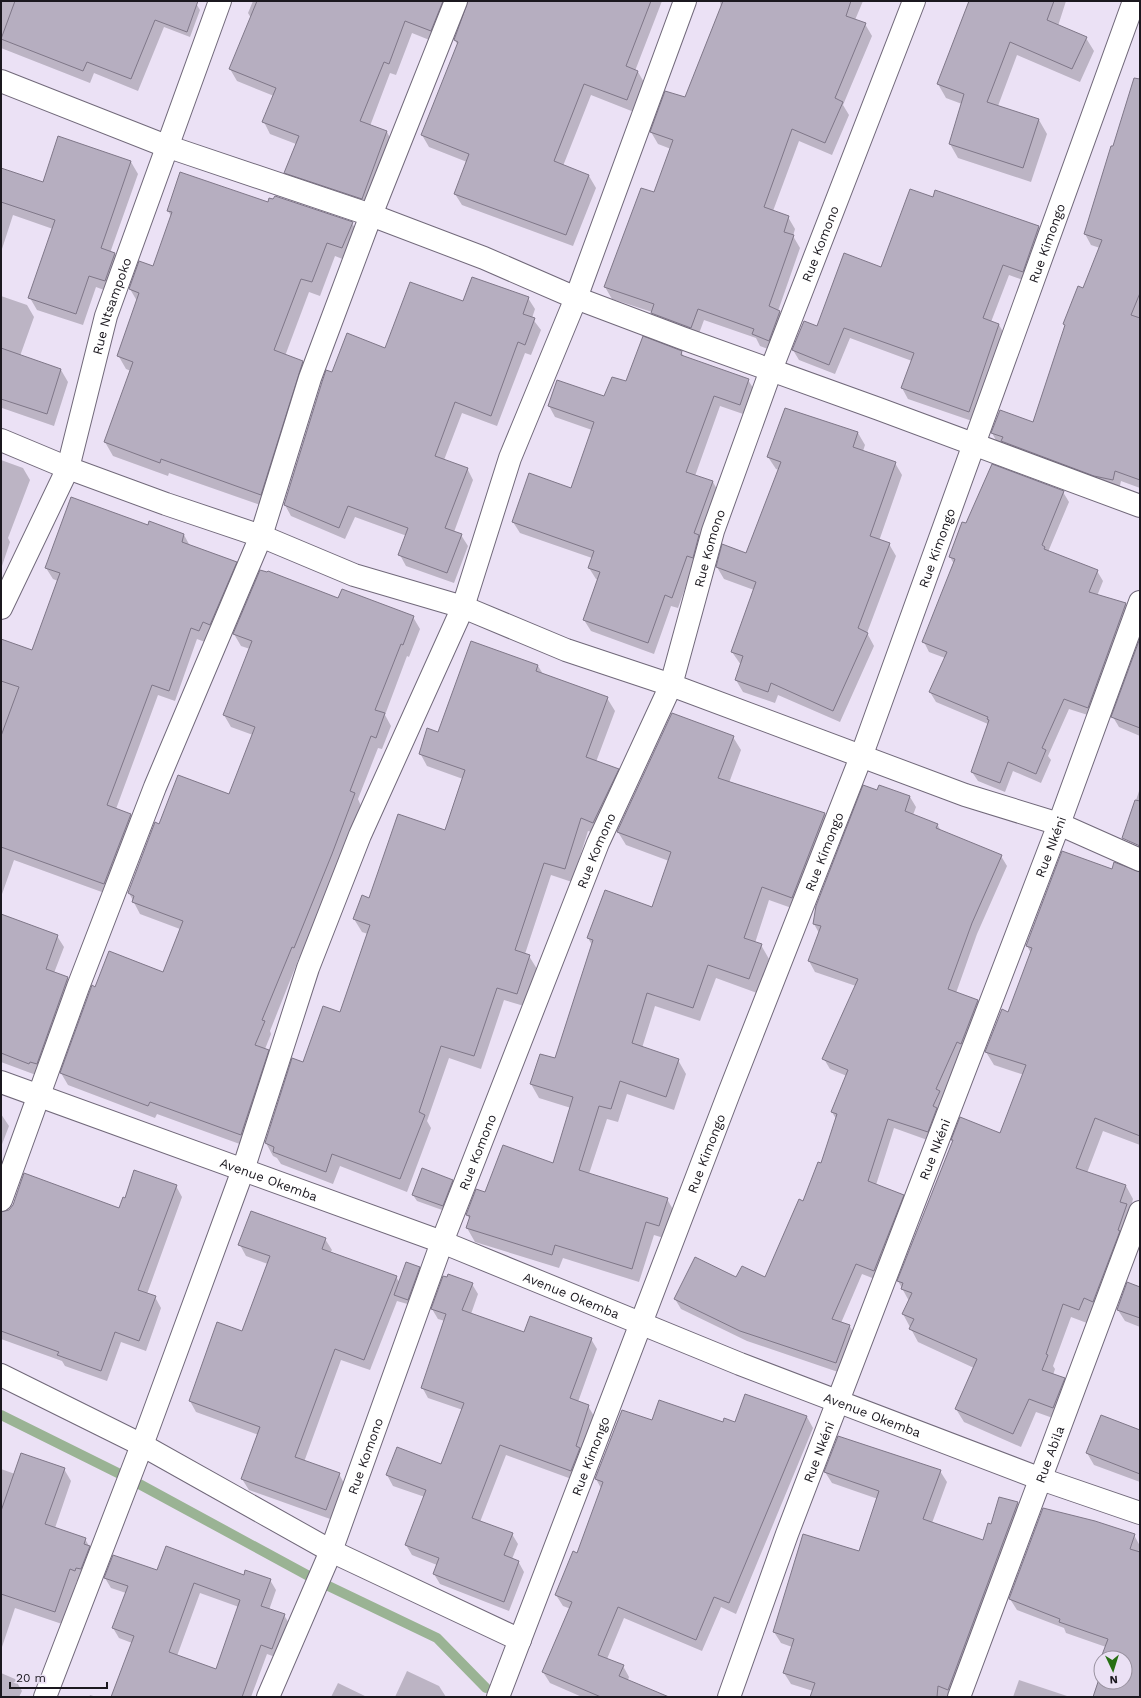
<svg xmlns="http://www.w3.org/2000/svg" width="1141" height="1698" font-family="'Work Sans',sans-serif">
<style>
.shadow{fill:#0003;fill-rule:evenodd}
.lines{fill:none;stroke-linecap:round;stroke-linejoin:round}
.stream{stroke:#9ab394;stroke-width:10}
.building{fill:#b6aec0;stroke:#7f7788;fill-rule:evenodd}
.street-casing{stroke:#71697a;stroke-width:24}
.street{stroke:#fff;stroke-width:22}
.labels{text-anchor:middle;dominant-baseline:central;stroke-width:3;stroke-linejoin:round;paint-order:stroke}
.street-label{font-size:13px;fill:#1b181f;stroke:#ebe1f5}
</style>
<rect width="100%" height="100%" fill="#ebe1f5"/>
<!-- shadow -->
<path class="shadow" d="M1,1H187L197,5L200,10L190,37L164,27L138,91L94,73L90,83L1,48Z
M253,1H459L437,43L412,33L396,75L390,73L370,126L387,132L393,144L368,210L292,184L285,172L296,144L270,134L264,122L274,96L237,81L230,69L251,18L248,13Z
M468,1H662L635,71L638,72L645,84L634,112L591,95L563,166L589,176L596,188L573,246L462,205L455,194L467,162L429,147L422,135L458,46L455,40Z
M720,1H863L855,20L865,24L872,36L843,105L849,115L832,155L799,141L773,211L788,217L795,229L793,236L800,248L778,311L787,324L776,352L760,346L756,338L704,320L697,339L659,325L652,312L612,299L605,287L655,194L671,149L658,144L651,132L685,99L721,7Z
M970,1H1066L1058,26L1086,38L1094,51L1080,82L1017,55L998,106L1039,120L1047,134L1031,182L958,158L950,144L962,104L946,98L938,84Z
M59,137L131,162L138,174L110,253L115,254L122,266L112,293L96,287L83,325L37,310L30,298L53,229L13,215L1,252V169L44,184Z
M1108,159L1140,171V488L1121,481L1119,490L998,444L992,433L1033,423L1100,248L1091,245L1085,234Z
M936,191L1039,227L1045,238L1029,282L1009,275L991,322L999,325L1005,335L975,422L908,399L902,388L912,361L850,338L835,374L799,360L793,350L882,268L934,198Z
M268,203L352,223L360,237L350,262L335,256L320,296L309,292L285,356L302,362L310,376L269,508L169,473L168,476L113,456L105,442L131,371L126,369L118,355L137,301L130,289L154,267L171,216L168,211Z
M1,296L27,305L34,317L20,356L61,370L68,382L54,426L2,408L1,410Z
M528,298L535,309L532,318L541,330L531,355L525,353L497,426L462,413L444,460L467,468L473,480L454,532L461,535L468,546L454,583L406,566L400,555L407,536L355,517L345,539L291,516L285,505L333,373L386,349L463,302Z
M681,352L685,358L748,380L755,391L746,415L720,406L695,476L713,482L719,493L678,608L671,606L654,654L591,631L584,620L598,580L596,579L589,568L592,558L520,533L513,522L572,489L592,430L555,417L549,406L605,398L626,383Z
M785,409L858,433L865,445L863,451L895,463L902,475L879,541L889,544L896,556L867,633L874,646L840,722L778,695L775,703L743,692L736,680L741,665L732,652L754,590L724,579L717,567L747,554L779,470L776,469L768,457Z
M1,460L23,468L30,480L8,538L10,542L2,566Z
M1063,492L1069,502L1048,552L1097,571L1103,581L1097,596L1126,604L1131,614L1094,717L1069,709L1048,756L1051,760L1041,783L1013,771L1005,792L978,781L972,772L988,724L936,702L930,692L945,658L929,652L924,642L954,564L950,557L967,525Z
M148,526L184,535L190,546L236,562L242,573L205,642L197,639L175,701L158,695L116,809L131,815L137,826L110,895L14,860L1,897V662L32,651L58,581L53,579L46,568Z
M339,599L413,617L420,629L409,657L407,656L385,715L391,726L382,749L378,748L358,799L361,806L338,867L301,959L299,958L270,1031L271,1034L265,1049L268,1050L275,1063L248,1147L157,1114L155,1118L68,1085L61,1073L96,988L163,973L180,929L140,914L129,893L160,825L230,796L253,735L231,727L224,715L250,649L241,646L234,634Z
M1140,641V736L1119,727L1113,717Z
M472,643L538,666L543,674L607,698L615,711L596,762L618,770L625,782L601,835L588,831L572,882L551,875L525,954L529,956L537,969L524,1006L504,1000L481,1069L449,1058L427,1121L431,1128L407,1192L340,1166L333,1184L281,1164L277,1158L273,1156L266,1143L303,1063L341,1013L368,934L362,932L354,919L370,899L446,831L463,779L427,766L420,753L438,734Z
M733,737L741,750L729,783L825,814L833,828L800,911L769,900L755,943L761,945L769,959L757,993L716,978L700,1021L655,1006L642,1048L678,1060L686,1074L674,1110L627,1094L618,1122L607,1119L589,1174L667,1199L675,1213L667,1239L654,1235L639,1282L563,1258L559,1268L475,1242L467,1228L470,1220L467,1215L486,1194L553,1165L571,1108L539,1098L531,1084L556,1060L592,945L588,938L653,908L669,861L626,845L618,832Z
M1140,788V835L1129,822Z
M878,791L910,797L916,807L913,815L937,824L941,831L1001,856L1007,866L977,934L956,993L977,1001L983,1011L933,1142L894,1128L876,1185L903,1195L909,1206L880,1281L862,1274L841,1323L849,1325L855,1336L841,1373L747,1341L681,1309L675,1299L737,1279H766L822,1165L836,1119L832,1112L847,1076L830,1069L824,1059L856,986L815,972L809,961L819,933L814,924Z
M1113,870L1140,872V1145L1103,1131L1087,1173L1126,1186L1133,1199L1101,1314L1091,1311L1087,1323L1071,1317L1053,1366L1055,1369L1053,1375L1064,1379L1072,1392L1061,1421L1036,1412L1021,1447L964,1422L956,1409L974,1368L918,1342L903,1314L909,1301L898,1281L954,1141L953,1140L1001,1135L1024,1075L994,1065L986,1052L1009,1013L1031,953L1027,946Z
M1,917L57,936L64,947L54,973L68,978L74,989L36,1075L1,1062Z
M1,1114L9,1126L1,1147Z
M452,1181L455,1186L445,1211L417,1201L413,1195Z
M176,1186L182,1197L147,1294L155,1297L161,1308L146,1351L121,1342L107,1381L65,1366L62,1361L1,1339V1235L120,1209Z
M325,1239L332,1250L330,1253L396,1277L400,1283L419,1268L422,1273L411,1305L397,1301L370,1370L341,1360L304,1462L339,1474L345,1485L333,1520L249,1490L242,1479L259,1435L196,1412L190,1401L243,1332L268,1264L246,1256L240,1245Z
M472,1284L478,1294L471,1314L525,1334L591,1339L597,1349L578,1402L588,1406L594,1416L577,1481L506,1455L480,1522L512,1534L518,1544L512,1559L518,1561L524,1572L509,1611L440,1584L434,1574L437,1565L412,1555L406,1545L425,1497L393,1486L387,1475L442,1465L463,1410L428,1398L422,1387L445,1321L438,1319L432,1309Z
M1140,1288V1327L1125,1321L1118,1310Z
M745,1395L807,1417L813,1428L736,1614L721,1607L702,1651L624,1618L607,1659L623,1666L629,1677L628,1680L653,1697H582L550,1683L543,1672L571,1609L563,1606L556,1595L578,1554L602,1490L596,1479L652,1422L735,1423Z
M1140,1431V1482L1094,1465L1087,1453Z
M1,1469L15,1474L64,1469L71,1481L55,1528L85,1539L92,1551L81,1582L77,1581L62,1624L15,1608L1,1650Z
M940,1471L947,1482L932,1523L983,1541L992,1525L1000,1499L1018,1503L1024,1514L956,1697H811L813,1691L791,1684L784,1673L792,1647L781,1643L774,1632L860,1552L878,1499L832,1483L825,1472Z
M1134,1535L1140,1546L1138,1553H1140V1697H1094L1101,1676V1682H1125V1658H1105L1103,1655L1106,1647L1066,1633L1064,1628L1017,1610L1010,1599Z
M157,1572L244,1576L270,1580L276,1590L269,1610L284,1615L290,1625L278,1658L267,1654L251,1697H112L132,1643L119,1638L113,1628L126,1593L111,1588L105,1578ZM200,1593L239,1607L217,1670L177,1656Z
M407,1671L439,1686L446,1697H395Z
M1,1673L15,1679L22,1691L19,1697H1Z
M1019,1680L1070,1697H1013Z
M338,1683L367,1697H331Z
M90,1695L97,1697H89Z"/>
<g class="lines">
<!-- stream -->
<path class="stream" d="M1,1415L130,1479L318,1581L437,1638L486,1688"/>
</g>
<!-- building -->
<path class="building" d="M15,1H198L187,32L155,20L131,79L87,62L83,71L1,39Z
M257,1H443L431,31L405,21L389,64L384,62L360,121L387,131L362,199L284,173L299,136L262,122L276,88L229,69Z
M468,1H651L626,66L638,71L627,100L584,84L554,161L589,175L566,235L454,194L469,154L421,135L458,42L454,40Z
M723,1H851L846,16L866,23L835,98L843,102L825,143L792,129L764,207L789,216L784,232L794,235L769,306L780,311L769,341L752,334L754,329L698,309L691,328L651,313L654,304L604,287L641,188L654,192L673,140L650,132L665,91L685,97Z
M969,1H1054L1047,20L1087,37L1072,69L1010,42L987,102L1039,119L1023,168L949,144L964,94L937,84Z
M1134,78L1140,79V293L1131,315L1140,318V480L1115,471L1113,480L1094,476L1001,441L1003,437L991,433L1000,410L1033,422L1065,325L1063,324L1078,286L1083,288L1102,240L1084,234L1111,146H1113Z
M58,136L131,161L101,248L115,253L105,281L89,276L76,314L28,298L55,220L1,202V168L43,182Z
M180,172L268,202L269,198L273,199L275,196L353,222L342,248L327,243L312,282L301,279L274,350L303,361L261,495L161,459L160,463L104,442L133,362L117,356L139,293L129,289L139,261L153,266L172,212L167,211Z
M910,189L933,197L935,190L1039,226L1023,272L1003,265L983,318L999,324L969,412L901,388L914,353L844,328L829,365L792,350L804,321L817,326L844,253L881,267Z
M472,277L529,297L523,314L535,318L525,345L518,342L491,416L455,402L435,456L468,468L445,528L462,534L447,573L398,555L408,528L348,506L339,528L284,505L322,382L326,370L332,372L347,333L385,348L410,282L463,301Z
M643,336L682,351L681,355L749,379L740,405L714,396L686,472L713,481L694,533L699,535L693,558L687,556L672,598L665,595L648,643L583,620L600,572L588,568L594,551L512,522L529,473L571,488L594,422L548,406L557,380L604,396L612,377L626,381Z
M1,348L61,369L47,414L1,399Z
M785,408L858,432L853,447L896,462L870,536L890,543L858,628L868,633L833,711L771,683L768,692L735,680L743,656L731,652L756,582L716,567L722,544L746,553L781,462L767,457Z
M992,464L1064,491L1042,545L1045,547L1044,549L1098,570L1089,592L1126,603L1088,708L1064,699L1042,748L1046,750L1036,774L1008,762L1000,783L971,772L989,720L987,719L988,717L929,692L947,652L922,642L955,559L949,557L962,522L966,523Z
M71,497L148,525L149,521L184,534L182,542L237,562L210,625L203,622L199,631L191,628L169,691L152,685L107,805L131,814L104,884L1,847V736L19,687L1,681V639L32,650L60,573L45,568Z
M260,570L267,572L268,571L338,598L342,589L414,616L403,645L401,644L375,710L385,713L376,738L371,736L350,791L355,793L332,854L294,948L292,947L262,1020L265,1021L255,1045L269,1050L241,1135L150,1102L148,1106L60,1073L92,985L95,987L109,951L163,972L183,921L132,902L134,896L128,893L155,822L159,824L178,775L229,794L255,727L223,715L252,641L233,634Z
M1140,638V728L1111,717Z
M471,641L538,665L536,671L608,697L586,757L619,769L593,823L581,818L565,869L544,863L515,950L530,955L517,994L497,988L474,1056L441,1046L419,1112L425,1115L400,1179L332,1154L326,1172L273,1152L274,1147L265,1143L292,1058L303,1062L323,1006L340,1012L370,925L353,919L362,895L369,898L398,814L445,830L465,770L419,754L427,728L438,732Z
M672,713L734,736L718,778L825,813L792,898L762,887L744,938L762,944L749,979L708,965L693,1008L647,993L632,1043L679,1059L666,1097L620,1081L611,1109L599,1106L579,1170L668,1198L659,1226L646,1222L632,1269L555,1245L552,1255L466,1228L470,1216L466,1215L476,1189L485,1192L503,1145L553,1163L573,1097L530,1084L540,1054L555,1058L593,940L587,938L605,890L652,907L671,852L617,832Z
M863,785L877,790L879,785L910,796L905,811L938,824L936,828L1002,855L972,923L948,989L978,1000L961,1044L957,1042L936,1089L940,1091L933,1106L937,1108L928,1132L888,1119L868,1181L904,1195L874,1271L856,1264L832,1319L850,1325L836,1363L740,1331L674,1299L695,1257L736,1277L742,1266L765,1277L799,1199L803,1201L818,1162L821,1163L837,1114L831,1112L848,1070L822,1059L858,979L808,961L821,926L813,924L816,906Z
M1135,800L1140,801V846L1122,838Z
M1062,851L1112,869L1114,862L1140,872V1136L1095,1118L1076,1168L1126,1185L1120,1202L1127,1204L1118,1230L1120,1231L1093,1302L1084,1298L1079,1310L1063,1304L1046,1354L1048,1355L1042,1370L1065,1378L1053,1408L1029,1399L1013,1434L955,1409L977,1359L909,1329L914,1319L902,1314L912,1293L901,1289L903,1283L897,1281L953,1140H951L960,1117L1000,1133L1026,1065L985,1052L1002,1009L1008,1012L1032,948L1026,946Z
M1,914L58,935L46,969L68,977L37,1064L30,1062L29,1064L1,1053Z
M422,1168L453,1180L443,1206L412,1195Z
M134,1170L177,1185L138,1290L156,1296L139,1341L115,1332L101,1371L57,1355L59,1352L1,1331V1212L9,1210L13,1205L24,1173L119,1208L123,1197L125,1198Z
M251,1211L326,1238L322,1249L397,1276L364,1360L335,1349L295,1457L340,1473L326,1510L241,1479L260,1427L189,1401L217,1322L242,1331L270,1256L238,1245Z
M406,1262L420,1267L408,1300L394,1295Z
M448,1274L473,1283L462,1310L524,1332L530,1316L592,1338L570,1398L589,1405L576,1446L580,1448L571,1471L500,1445L472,1518L513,1533L504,1555L519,1561L504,1602L433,1574L439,1558L405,1545L426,1490L386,1475L397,1447L441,1464L464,1403L421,1388L446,1314L431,1309L443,1276L447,1277Z
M1127,1282L1140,1287V1318L1117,1310Z
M745,1394L807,1416L729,1603L714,1597L696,1640L618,1607L598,1655L624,1665L619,1676L669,1697H601L542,1672L572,1602L555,1595L573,1551L577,1553L603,1482L595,1479L622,1410L652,1420L659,1400L723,1422L724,1418L735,1422Z
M1101,1415L1140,1430V1474L1086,1453Z
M838,1436L941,1470L923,1519L983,1540L988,1523L991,1524L999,1497L1018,1502L948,1690L938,1686L937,1697H810L815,1683L783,1673L794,1639L773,1632L803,1534L859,1551L879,1491L824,1472Z
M21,1453L65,1468L45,1524L86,1538L84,1544L90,1546L81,1569L76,1568L75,1571L70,1569L55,1612L1,1594V1511Z
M1043,1508L1095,1521L1135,1534L1130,1549L1140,1552V1697H1093L1101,1673V1682H1125V1658H1106L1107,1657L1102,1655L1108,1639L1059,1622L1060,1619L1009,1599Z
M166,1546L244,1575L245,1570L271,1579L261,1606L285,1614L272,1649L261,1645L242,1697H111L134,1636L112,1628L128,1586L104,1578L113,1555L157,1570ZM194,1583L240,1600L216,1669L169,1652Z"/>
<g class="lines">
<!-- street casing -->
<g class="street-casing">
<g id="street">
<path d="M1,81L166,146L371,215L484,258L576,298L682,338L879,409L1140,506"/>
<path d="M1,440L68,468L166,504L261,536L354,575L463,607L566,650L671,685L965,795L1059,824L1140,860"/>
<path id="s1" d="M1,608L68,468L106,316L220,1"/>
<path id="s2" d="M1,1082L442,1242L740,1364L1041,1479L1140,1513"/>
<path d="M1,1200L78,987L155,787L261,536L310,378L371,215L456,1"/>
<path d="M1,1375L142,1445L331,1551L520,1640"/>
<path d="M45,1697L142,1445L243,1170L308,968L360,835L463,607L510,458L576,298L685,1"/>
<path id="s3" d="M268,1697L331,1551L442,1242L598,843L671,685L713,531L771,370L914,1"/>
<path id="s4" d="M498,1697L729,1093L861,757L1134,1"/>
<path id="s5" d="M729,1697L787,1534L1059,824L1140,602"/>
<path id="s6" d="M959,1697L1140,1212"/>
</g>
</g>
<!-- street -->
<use href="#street" class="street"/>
</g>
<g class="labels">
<!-- street labels -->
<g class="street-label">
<text stroke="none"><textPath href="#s3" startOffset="1556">Rue Komono</textPath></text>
<text stroke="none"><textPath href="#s4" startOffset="1554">Rue Kimongo</textPath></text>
<text stroke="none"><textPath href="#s1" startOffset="323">Rue Ntsampoko</textPath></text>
<text stroke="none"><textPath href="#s3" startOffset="1232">Rue Komono</textPath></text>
<text stroke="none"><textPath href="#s4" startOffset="1230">Rue Kimongo</textPath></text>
<text stroke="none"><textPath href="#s5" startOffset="909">Rue Nkéni</textPath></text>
<text stroke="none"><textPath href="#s3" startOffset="908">Rue Komono</textPath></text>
<text stroke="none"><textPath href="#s4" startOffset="906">Rue Kimongo</textPath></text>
<text stroke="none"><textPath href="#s5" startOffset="585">Rue Nkéni</textPath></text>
<text stroke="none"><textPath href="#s3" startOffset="584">Rue Komono</textPath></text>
<text stroke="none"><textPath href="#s4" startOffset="582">Rue Kimongo</textPath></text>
<text stroke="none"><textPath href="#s2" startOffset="285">Avenue Okemba</textPath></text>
<text stroke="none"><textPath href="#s2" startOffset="609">Avenue Okemba</textPath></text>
<text stroke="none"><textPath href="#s2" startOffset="933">Avenue Okemba</textPath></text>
<text stroke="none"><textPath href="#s5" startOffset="261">Rue Nkéni</textPath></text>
<text stroke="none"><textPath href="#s6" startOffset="259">Rue Abila</textPath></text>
<text stroke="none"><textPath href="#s3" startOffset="260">Rue Komono</textPath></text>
<text stroke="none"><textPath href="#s4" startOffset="258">Rue Kimongo</textPath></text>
</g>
</g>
<!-- border -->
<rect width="1141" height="1698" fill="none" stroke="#1b181f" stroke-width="4"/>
<!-- north arrow -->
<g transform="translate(1113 1670) rotate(176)"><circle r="19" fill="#ebe1f5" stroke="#98919f"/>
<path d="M0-3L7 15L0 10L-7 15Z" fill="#277013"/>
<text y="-6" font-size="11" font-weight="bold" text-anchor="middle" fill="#1b181f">N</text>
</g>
<!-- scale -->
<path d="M10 1682v6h97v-6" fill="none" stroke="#1b181f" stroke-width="2"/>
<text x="16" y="1682" font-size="12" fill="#1b181f" stroke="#ebe1f5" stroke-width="3" paint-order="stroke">20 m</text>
</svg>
